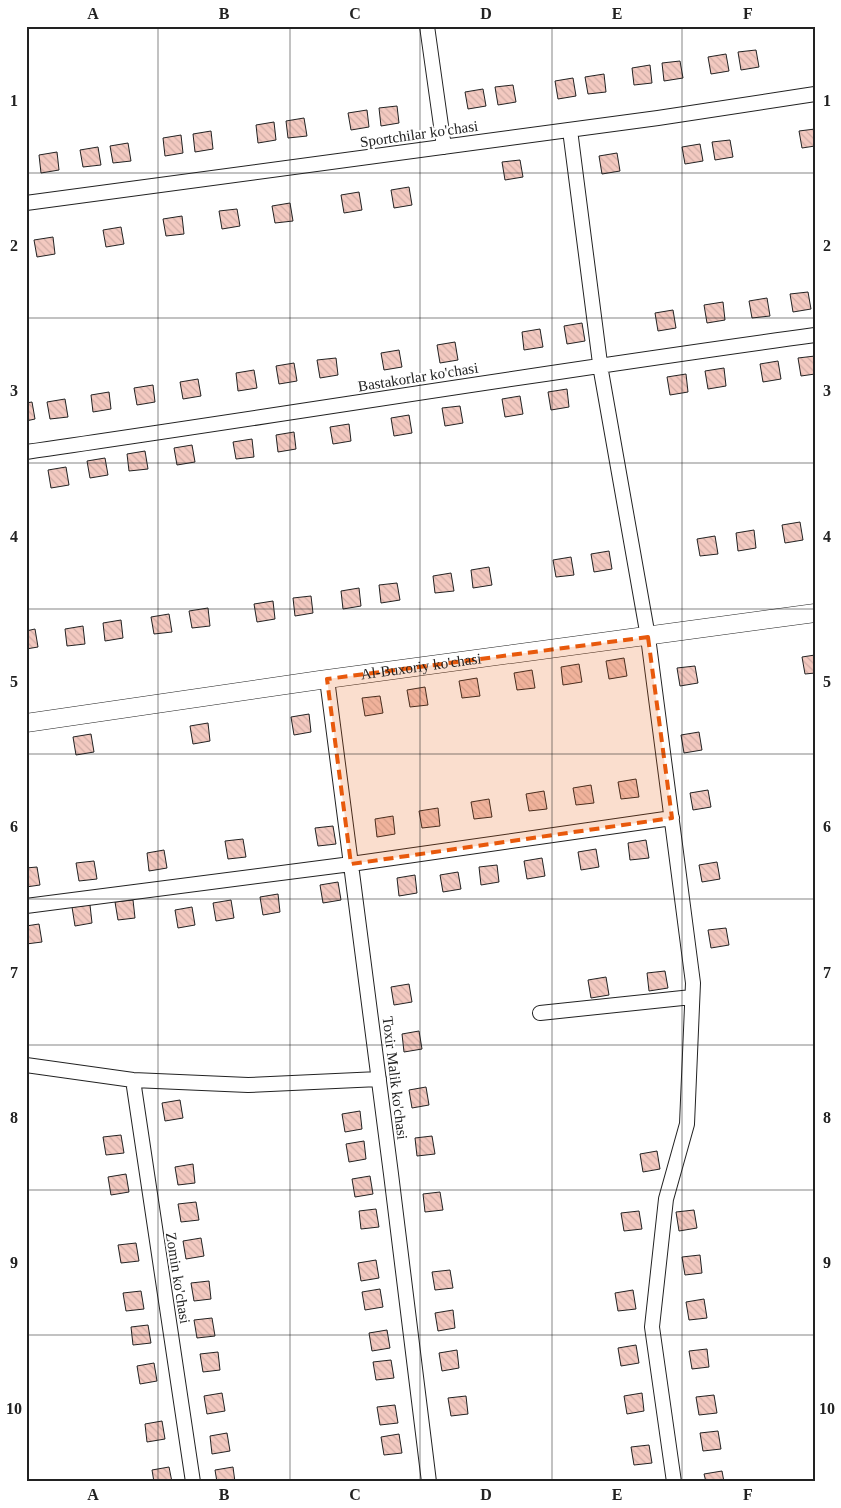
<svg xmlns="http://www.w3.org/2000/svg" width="841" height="1508" font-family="Georgia,serif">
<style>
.building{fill:url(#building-back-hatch);stroke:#222}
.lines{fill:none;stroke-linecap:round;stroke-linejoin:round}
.minor-casing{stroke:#222;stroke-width:16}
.tertiary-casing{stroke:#222;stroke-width:19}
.minor{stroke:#fff;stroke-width:14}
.tertiary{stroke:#fff;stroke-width:18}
.marked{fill:#e8590c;fill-opacity:0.2;stroke:#e8590c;stroke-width:4;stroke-dasharray:10 6;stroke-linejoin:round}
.grid{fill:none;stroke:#222;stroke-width:1;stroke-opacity:0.55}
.labels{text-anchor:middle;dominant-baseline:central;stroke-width:4;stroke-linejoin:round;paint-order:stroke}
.street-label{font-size:15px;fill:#222;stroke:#fff}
.neatline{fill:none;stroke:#222;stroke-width:2}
.grid-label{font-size:16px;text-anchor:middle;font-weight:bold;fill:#222}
</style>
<defs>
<pattern id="building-back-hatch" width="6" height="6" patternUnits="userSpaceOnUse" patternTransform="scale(1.25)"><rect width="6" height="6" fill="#f3c9c0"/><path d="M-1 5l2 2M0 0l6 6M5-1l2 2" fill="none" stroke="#d0aca5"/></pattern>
</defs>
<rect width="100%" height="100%" fill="#fff"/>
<!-- building -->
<path class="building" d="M756,50L759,67L741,70L738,52Z
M726,54L729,71L711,74L708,57Z
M680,61L683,78L664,81L662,63Z
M650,65L652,83L634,85L632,68Z
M604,74L606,92L588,94L585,77Z
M573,78L576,96L558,99L555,81Z
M513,85L516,102L498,105L495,87Z
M483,89L486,106L468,109L465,92Z
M397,106L399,123L381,126L379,108Z
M367,110L369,127L351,130L348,113Z
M304,118L307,136L288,138L286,121Z
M274,122L276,140L258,143L256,125Z
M815,129V146L802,148L799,131Z
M211,131L213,149L195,152L193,134Z
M181,135L183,153L165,156L163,138Z
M730,140L733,157L715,160L712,142Z
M128,143L131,161L113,163L110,146Z
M700,144L703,161L685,164L682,147Z
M98,147L101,165L83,167L80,150Z
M57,152L59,170L41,173L39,155Z
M617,153L620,171L602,174L599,156Z
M520,160L523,177L505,180L502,162Z
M409,187L412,205L394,208L391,190Z
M359,192L362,210L344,213L341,195Z
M290,203L293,221L275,223L272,206Z
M237,209L240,226L222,229L219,211Z
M182,216L184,234L166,236L163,219Z
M121,227L124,244L106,247L103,230Z
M53,237L55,254L37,257L34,240Z
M808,292L811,309L793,312L790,294Z
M767,298L770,316L752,318L749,301Z
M723,302L725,320L707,323L704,305Z
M673,310L676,328L658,331L655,313Z
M582,323L585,341L567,344L564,326Z
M540,329L543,347L524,350L522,332Z
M455,342L458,360L440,363L437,345Z
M399,350L402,367L384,370L381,353Z
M815,356V374L801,376L798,358Z
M336,358L338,375L320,378L317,360Z
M778,361L781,379L763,382L760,364Z
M294,363L297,381L279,384L276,366Z
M724,368L726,386L708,389L705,371Z
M254,370L257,388L238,391L236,373Z
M686,374L688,392L670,395L667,377Z
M198,379L201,396L183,399L180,382Z
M153,385L155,402L137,405L134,388Z
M567,389L569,407L551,410L548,392Z
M109,392L111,409L93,412L91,395Z
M520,396L523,414L505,417L502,399Z
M65,399L68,417L50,419L47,402Z
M32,402L35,419L26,421V403Z
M460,406L463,423L445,426L442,408Z
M409,415L412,433L394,436L391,418Z
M349,424L351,441L333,444L330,427Z
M294,432L296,449L278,452L276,435Z
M252,439L254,457L236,459L233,442Z
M192,445L195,462L177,465L174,448Z
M145,451L148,469L129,471L127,454Z
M105,458L108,475L90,478L87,461Z
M66,467L69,485L51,488L48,470Z
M800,522L803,540L785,543L782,525Z
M754,530L756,548L738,551L736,533Z
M715,536L718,554L700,556L697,539Z
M609,551L612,569L594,572L591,554Z
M571,557L574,575L556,577L553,560Z
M489,567L492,585L473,588L471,570Z
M451,573L454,591L435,593L433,576Z
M397,583L400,600L381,603L379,585Z
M359,588L361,606L343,609L341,591Z
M311,596L313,613L295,616L293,598Z
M273,601L275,619L257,622L254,604Z
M208,608L210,626L192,628L189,611Z
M169,614L172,632L154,634L151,617Z
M121,620L123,638L105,641L103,623Z
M83,626L85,644L67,646L65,629Z
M35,629L38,647L26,649V631Z
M815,655V673L805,674L802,657Z
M624,658L627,676L609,679L606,661Z
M579,664L582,682L563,685L561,667Z
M695,666L698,683L680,686L677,668Z
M532,670L535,688L517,690L514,673Z
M477,678L480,696L462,698L459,681Z
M425,687L428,705L410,707L407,690Z
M380,696L383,713L365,716L362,698Z
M309,714L311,732L294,735L291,717Z
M208,723L210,741L193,744L190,726Z
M699,732L702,750L684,753L681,735Z
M91,734L94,752L76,755L73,737Z
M636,779L639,797L621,799L618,782Z
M591,785L594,803L576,805L573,788Z
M708,790L711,807L693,810L690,793Z
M544,791L547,809L529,811L526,794Z
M489,799L492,817L474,819L471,802Z
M438,808L440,826L422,828L419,811Z
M393,816L395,834L377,837L375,819Z
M333,826L336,844L318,846L315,828Z
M243,839L246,857L228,859L225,841Z
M646,840L649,858L630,860L628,843Z
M596,849L599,867L581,870L578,852Z
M164,850L167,868L149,871L147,853Z
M542,858L545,876L527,879L524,861Z
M94,861L97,879L79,881L76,863Z
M717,862L720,879L702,882L699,865Z
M497,865L499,882L481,885L479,867Z
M37,867L40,885L26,887V868Z
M458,872L461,889L443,892L440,875Z
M415,875L417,893L399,896L397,878Z
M338,882L341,900L323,903L320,885Z
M278,894L280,912L263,915L260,897Z
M133,900L135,918L118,920L115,902Z
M231,900L234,918L216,921L213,903Z
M90,905L92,923L75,926L72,907Z
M192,907L195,925L178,928L175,910Z
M39,924L42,942L26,944V926Z
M726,928L729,945L711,948L708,930Z
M665,971L668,988L649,991L647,973Z
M606,977L609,995L591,998L588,980Z
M409,984L412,1002L394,1005L391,987Z
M419,1031L422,1049L404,1052L402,1034Z
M426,1087L429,1105L412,1108L409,1090Z
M180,1100L183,1118L165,1121L162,1103Z
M360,1111L362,1129L345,1132L342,1114Z
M121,1135L124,1153L106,1155L103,1137Z
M432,1136L435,1154L417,1156L415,1138Z
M364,1141L366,1159L349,1162L346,1144Z
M657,1151L660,1169L643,1172L640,1154Z
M193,1164L195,1183L178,1185L175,1167Z
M126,1174L129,1192L111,1195L108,1177Z
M370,1176L373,1194L355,1197L352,1179Z
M440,1192L443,1210L425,1212L423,1194Z
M196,1202L199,1220L181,1222L178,1204Z
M376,1209L379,1227L361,1229L359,1211Z
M694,1210L697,1228L679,1231L676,1212Z
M639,1211L642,1229L624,1231L621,1213Z
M201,1238L204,1256L186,1259L183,1241Z
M136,1243L139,1261L121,1263L118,1245Z
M700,1255L702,1273L685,1275L682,1257Z
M376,1260L379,1278L361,1281L358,1263Z
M450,1270L453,1288L435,1290L432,1272Z
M209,1281L211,1299L194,1301L191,1283Z
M380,1289L383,1307L365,1310L362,1292Z
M633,1290L636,1309L618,1311L615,1293Z
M141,1291L144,1309L126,1311L123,1293Z
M704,1299L707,1318L689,1320L686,1302Z
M453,1310L455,1328L438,1331L435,1313Z
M212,1318L215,1336L197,1338L194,1320Z
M148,1325L151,1343L133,1345L131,1327Z
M387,1330L390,1348L372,1351L369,1333Z
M636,1345L639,1363L621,1366L618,1348Z
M707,1349L709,1367L692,1369L689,1351Z
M457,1350L459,1368L442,1371L439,1353Z
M218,1352L220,1370L203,1372L200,1354Z
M391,1360L394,1378L376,1380L373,1362Z
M154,1363L157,1381L140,1384L137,1366Z
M222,1393L225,1411L207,1414L204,1396Z
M642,1393L644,1411L627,1414L624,1396Z
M714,1395L717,1413L699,1415L696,1397Z
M466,1396L468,1414L451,1416L448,1398Z
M395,1405L398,1423L380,1425L377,1407Z
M162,1421L165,1439L147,1442L145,1424Z
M718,1431L721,1449L703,1451L700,1433Z
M227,1433L230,1451L212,1454L210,1436Z
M399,1434L402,1453L384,1455L381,1437Z
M649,1445L652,1463L634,1465L631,1447Z
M169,1467L172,1482H154L152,1470Z
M233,1467L235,1482H217L215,1470Z
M722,1471L724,1482H706L704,1474Z"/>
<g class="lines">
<!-- minor casing -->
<g class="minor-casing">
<path id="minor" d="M427,26L444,147
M570,130L601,371L648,637L693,983L687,1124L666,1199L652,1327L674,1482
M26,203L658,118L815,94
M26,452C289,414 551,371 815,335
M327,679L391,1174L429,1482
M26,906L351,864L672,818
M540,1013L692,997
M26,1065L133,1080L248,1085L379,1079
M133,1080L193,1482"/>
</g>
<!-- tertiary casing -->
<g class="tertiary-casing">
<g id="tertiary">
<path id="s1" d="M26,723L320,680L815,613"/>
</g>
</g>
<!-- minor -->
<use href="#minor" class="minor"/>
<!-- tertiary -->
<use href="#tertiary" class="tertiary"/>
</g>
<!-- marked area -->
<path class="marked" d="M648,637L672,818L351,864L327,679Z"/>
<!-- grid -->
<path class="grid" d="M158,26V1482M290,26V1482M420,26V1482M552,26V1482M682,26V1482M26,173H815M26,318H815M26,463H815M26,609H815M26,754H815M26,899H815M26,1045H815M26,1190H815M26,1335H815"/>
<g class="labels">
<!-- street labels -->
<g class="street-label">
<text transform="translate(419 134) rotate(-8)">Sportchilar ko'chasi</text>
<text transform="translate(418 377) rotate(-9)">Bastakorlar ko'chasi</text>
<text stroke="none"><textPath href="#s1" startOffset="399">Al-Buxoriy ko'chasi</textPath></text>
<text transform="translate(395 1078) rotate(83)">Toxir Malik ko'chasi</text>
<text transform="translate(178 1278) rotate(81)">Zomin ko'chasi</text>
</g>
</g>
<!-- border -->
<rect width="841" height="1508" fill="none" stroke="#ffffff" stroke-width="55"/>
<rect x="28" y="28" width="786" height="1452" class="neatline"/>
<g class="grid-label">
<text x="93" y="19">A</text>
<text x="224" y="19">B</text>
<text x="355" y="19">C</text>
<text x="486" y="19">D</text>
<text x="617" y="19">E</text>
<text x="748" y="19">F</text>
<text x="14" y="106">1</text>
<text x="827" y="106">1</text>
<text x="14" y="251">2</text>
<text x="827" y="251">2</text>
<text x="14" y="396">3</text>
<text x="827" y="396">3</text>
<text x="14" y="542">4</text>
<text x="827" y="542">4</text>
<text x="14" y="687">5</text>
<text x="827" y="687">5</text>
<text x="14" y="832">6</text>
<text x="827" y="832">6</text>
<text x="14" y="978">7</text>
<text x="827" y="978">7</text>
<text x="14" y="1123">8</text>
<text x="827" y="1123">8</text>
<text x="14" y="1268">9</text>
<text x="827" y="1268">9</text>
<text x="14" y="1414">10</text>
<text x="827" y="1414">10</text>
<text x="93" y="1500">A</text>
<text x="224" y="1500">B</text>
<text x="355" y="1500">C</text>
<text x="486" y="1500">D</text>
<text x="617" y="1500">E</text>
<text x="748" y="1500">F</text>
</g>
</svg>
